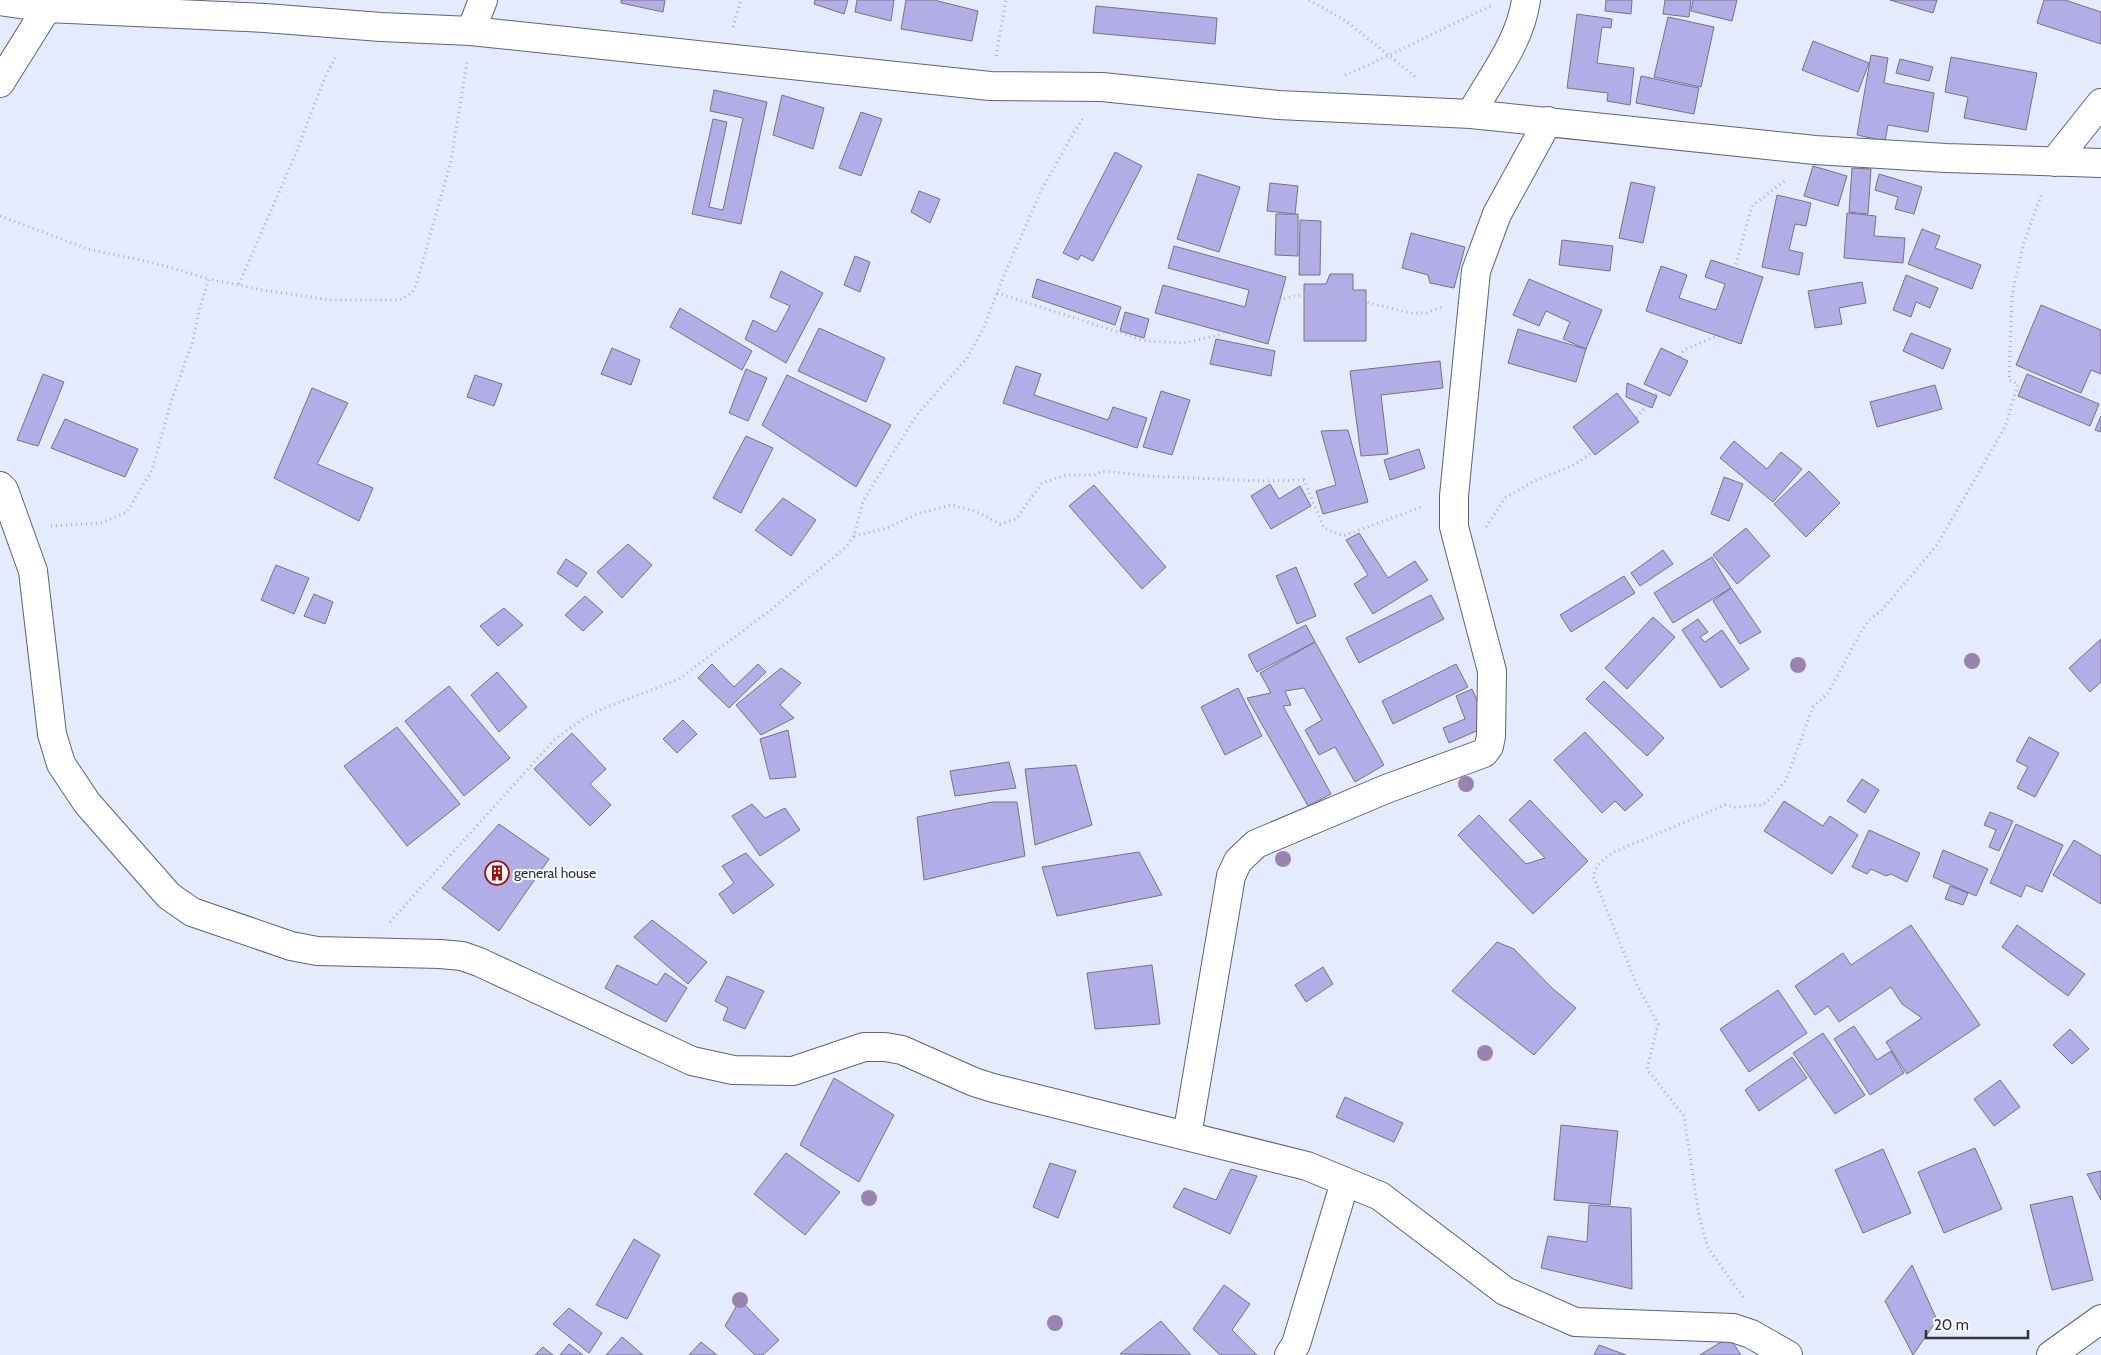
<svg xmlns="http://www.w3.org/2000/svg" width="2101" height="1355" font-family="Cabin,sans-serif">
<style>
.building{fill:#b2ace7;stroke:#757384}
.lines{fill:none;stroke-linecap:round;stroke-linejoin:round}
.minor-casing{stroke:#5d6473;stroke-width:30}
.path{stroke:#aab0be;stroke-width:3;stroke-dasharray:1 4;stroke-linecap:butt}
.minor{stroke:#fff;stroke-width:28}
.tree{fill:#9984af}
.labels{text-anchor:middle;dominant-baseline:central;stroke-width:4;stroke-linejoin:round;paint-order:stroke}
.poi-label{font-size:14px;fill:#2f3239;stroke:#f7f8fc;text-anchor:start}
</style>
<rect width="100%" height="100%" fill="#e3ebfd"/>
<!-- building -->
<path class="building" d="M621,0H665L663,12L621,3Z
M815,0H848L844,14L814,4Z
M857,0H894L891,21L855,12Z
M906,0H934L978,11L972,41L901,29Z
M1606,0H1632L1631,14L1605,11Z
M1665,0H1691L1689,17L1663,14Z
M1693,0H1737L1732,21L1691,11Z
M1890,0H1937L1933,13Z
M2044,0H2065L2101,12V44L2037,23Z
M1096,6L1217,18L1215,44L1093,33Z
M1577,14L1612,19L1611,28L1602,27L1597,63L1634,68L1630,105L1607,101L1608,93L1567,88Z
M1668,17L1714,27L1701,87L1654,77Z
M1813,41L1869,63L1858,92L1802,70Z
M1871,55L1888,58L1884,83L1934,93L1928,132L1888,125L1885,141L1857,135Z
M1951,57L2037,73L2026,130L1964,118L1968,97L1945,92Z
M1900,59L1933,67L1929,81L1896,73Z
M1641,76L1699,88L1694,114L1636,103Z
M714,90L767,102L741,224L692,214L713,119L727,122L709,207L723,210L743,118L710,111Z
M782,95L824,108L813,149L773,135Z
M861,112L882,119L861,176L839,168Z
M1115,152L1142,166L1093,261L1081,255L1078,260L1063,253Z
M1813,166L1847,176L1838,206L1804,196Z
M1852,168L1871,169L1868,214L1849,212Z
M1198,174L1240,187L1219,252L1177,239Z
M1879,174L1922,187L1914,214L1895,209L1898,197L1875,190Z
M1631,182L1655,187L1643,243L1619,238Z
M1270,183L1298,186L1295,214L1267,211Z
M919,191L940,199L930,223L911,212Z
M1777,195L1811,203L1806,226L1795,224L1789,250L1803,253L1799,275L1762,267Z
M1847,213L1876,216L1874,236L1905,238L1903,263L1844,258Z
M1276,214H1298V256L1275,255Z
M1300,220L1321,221L1320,275H1299Z
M1922,229L1940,236L1935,248L1981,265L1972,289L1908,264Z
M1411,233L1465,247L1454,288L1430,283L1428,275L1402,268Z
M1562,240L1613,246L1610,271L1559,265Z
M1174,246L1286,277L1268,344L1155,313L1163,285L1245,307L1249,290L1168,268Z
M855,256L870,262L860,292L844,285Z
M1711,260L1763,277L1741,344L1646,311L1661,266L1687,275L1679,298L1716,310L1725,284L1705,277Z
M781,271L823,293L786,363L745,339L753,320L776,332L790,306L770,297Z
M1330,274H1353V290H1366V341H1304V284H1326Z
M1906,275L1938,288L1930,308L1916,302L1911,317L1893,310Z
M1037,279L1121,307L1115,325L1032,297Z
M1529,279L1602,310L1586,349L1563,339L1570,322L1546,311L1539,326L1513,315Z
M1862,282L1866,303L1839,308L1842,324L1815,328L1808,291Z
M2041,305L2101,330V374L2091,370L2081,393L2016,365Z
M680,308L752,351L742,370L670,327Z
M1125,312L1149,319L1144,338L1120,331Z
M819,328L885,358L866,402L798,371Z
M1518,329L1586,349L1576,382L1508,363Z
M1911,333L1951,349L1943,369L1903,351Z
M1216,339L1275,351L1271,376L1210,364Z
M612,348L640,360L631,385L601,374Z
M1661,348L1688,361L1670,396L1644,384Z
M1440,361L1443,388L1381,395L1388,454L1361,456L1350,371Z
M1016,366L1041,374L1034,395L1108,420L1113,407L1147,418L1137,448L1003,403Z
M746,369L767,378L748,421L729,413Z
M43,374L64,382L38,446L17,440Z
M2027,374L2099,404L2090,426L2018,396Z
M475,375L502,384L494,406L467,397Z
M787,375L891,425L856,487L762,425Z
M1627,383L1657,396L1652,408L1626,397Z
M1935,385L1942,409L1877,427L1870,402Z
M312,388L348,403L317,464L373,488L359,521L274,478Z
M1161,391L1190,400L1172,455L1143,447Z
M1617,393L1639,422L1595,455L1573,427Z
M2101,416V432L2095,430Z
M65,419L138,449L125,477L51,448Z
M1348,430L1368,502L1323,514L1316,491L1336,485L1321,431Z
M746,436L773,448L741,513L713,498Z
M1734,441L1767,469L1781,452L1802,469L1773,502L1720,458Z
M1419,449L1425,468L1390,480L1384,460Z
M1809,471L1840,503L1806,537L1774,504Z
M1724,477L1743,484L1729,521L1711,514Z
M1270,484L1279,499L1300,486L1311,506L1271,529L1251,496Z
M1094,485L1166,567L1142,589L1069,506Z
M783,498L816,520L791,556L755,530Z
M1746,528L1770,556L1737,584L1713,555Z
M1359,533L1388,578L1415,561L1428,580L1373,614L1354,584L1368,575L1346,540Z
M628,544L652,565L622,598L597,572Z
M1663,550L1673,564L1640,586L1631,573Z
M1712,557L1731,588L1673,623L1654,593Z
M566,559L587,573L577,587L557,573Z
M276,565L309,578L294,614L261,600Z
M1296,567L1316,616L1297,624L1276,576Z
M1624,576L1635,593L1571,632L1560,615Z
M1731,588L1761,632L1740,644L1713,601Z
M314,594L333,602L325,624L304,616Z
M1431,595L1444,619L1359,663L1346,638Z
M585,596L603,612L583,631L565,615Z
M504,608L523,625L498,646L480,626Z
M1653,617L1675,637L1627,689L1605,668Z
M1698,619L1708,632L1700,637L1705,642L1722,630L1749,669L1721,688L1682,630Z
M1306,625L1315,642L1257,672L1248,655Z
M2101,639V682L2090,692L2069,668Z
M1315,642L1384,765L1355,782L1335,747L1319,755L1305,730L1322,720L1304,688L1285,691L1291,705L1283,706L1331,794L1308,806L1247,698L1271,693L1260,673Z
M712,664L734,687L758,664L766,672L729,708L698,678Z
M1456,664L1468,687L1393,724L1382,701Z
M781,668L801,683L780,705L794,718L761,735L736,705Z
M497,672L527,707L499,732L471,695Z
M1604,681L1664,738L1647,756L1586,699Z
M449,686L510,758L464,796L405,721Z
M1238,688L1262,736L1225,755L1201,707Z
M1472,689L1488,726L1449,743L1443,728L1465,719L1456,696Z
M683,720L697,734L677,753L663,739Z
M397,727L460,804L407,846L344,766Z
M788,730L796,777L770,779L760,739Z
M1585,732L1643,795L1625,811L1615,801L1602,813L1554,760Z
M572,733L606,769L590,784L611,805L590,826L534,769Z
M2029,737L2059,753L2035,797L2017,788L2028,767L2016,761Z
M1009,762L1016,788L955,796L950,771Z
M1076,765L1092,825L1035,845L1025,769Z
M1862,779L1879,790L1865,813L1847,801Z
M1530,800L1588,861L1533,914L1458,835L1479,815L1526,864L1545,858L1509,820Z
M1784,801L1823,826L1830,816L1858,835L1832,874L1764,831Z
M992,802H1017L1025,856L924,880L917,817Z
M752,804L765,818L785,808L800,830L760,856L732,816Z
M1990,812L2013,821L1999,851L1989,847L1996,830L1984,825Z
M499,824L549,859L499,931L442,888Z
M2016,824L2063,845L2042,892L2026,885L2021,897L1990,883Z
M1869,830L1920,853L1907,882L1891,874L1886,876L1871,869L1867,874L1852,867Z
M2074,840L2101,856V904L2053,875Z
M1943,850L1988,869L1976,896L1933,877Z
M1139,852L1162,895L1057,916L1042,867Z
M746,853L774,885L733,914L719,894L734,883L722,866Z
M1950,886L1968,893L1963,905L1945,899Z
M652,920L707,962L688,984L634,937Z
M1911,925L1980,1025L1907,1074L1886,1042L1922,1018L1902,1004L1891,987L1839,1022L1828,1006L1815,1015L1795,986L1843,953L1851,965Z
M2017,925L2085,974L2068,996L2002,947Z
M1497,942L1514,949L1552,988L1576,1008L1534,1055L1452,991Z
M617,965L657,985L665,973L687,988L666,1022L605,988Z
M1152,965L1160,1024L1095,1029L1087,973Z
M1323,967L1333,984L1306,1002L1295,985Z
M727,976L764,991L745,1029L723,1020L728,1008L715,1001Z
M1778,990L1807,1033L1749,1072L1720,1029Z
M1854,1026L1877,1060L1891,1051L1904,1073L1870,1095L1834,1039Z
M2070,1029L2089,1049L2072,1064L2053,1045Z
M1823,1033L1865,1095L1835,1114L1793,1053Z
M1792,1057L1807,1078L1759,1111L1745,1090Z
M834,1078L894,1115L859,1182L800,1145Z
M2000,1080L2020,1107L1994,1126L1974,1099Z
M1345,1097L1403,1123L1394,1142L1336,1117Z
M1561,1125L1618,1131L1610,1205L1554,1200Z
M1975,1148L2002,1209L1944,1233L1918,1172Z
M1883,1149L1911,1213L1863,1233L1835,1170Z
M786,1153L840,1192L805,1235L754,1194Z
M1050,1163L1076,1171L1058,1218L1033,1207Z
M1231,1169L1257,1176L1230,1234L1173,1207L1184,1188L1216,1200Z
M2101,1171V1200L2087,1174Z
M2072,1196L2093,1280L2052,1290L2030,1205Z
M1589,1205L1631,1208L1632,1289L1541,1268L1548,1236L1587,1242Z
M634,1239L660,1255L627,1319L596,1305Z
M1912,1265L1937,1320L1913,1355L1885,1301Z
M1224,1285L1250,1304L1232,1330L1257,1355H1220L1193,1329Z
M740,1300L779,1340L763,1355H755L725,1326Z
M569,1308L602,1333L589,1353L553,1324Z
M1161,1321L1191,1355L1120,1354Z
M622,1337L643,1355H606Z
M1729,1337L1741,1355H1700Z
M701,1342L717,1355H689Z
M569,1344L583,1355H560Z
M1599,1345L1626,1355H1594Z
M543,1347L553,1355H535Z"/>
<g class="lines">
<!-- minor casing -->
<g class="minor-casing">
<path id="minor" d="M0,1L47,8L265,18L381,27L471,31L990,86L1102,87L1278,105L1471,114L1815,150L1946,158L2101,163
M471,31L483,0
M0,83L47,8
M1471,114C1491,77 1520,43 1526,0
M2054,162L2101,103
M0,486L4,490L33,571L52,734L61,764L87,803L169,896L192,912L291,946L317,951L440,954L462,956L479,962L692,1061L733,1070L793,1071L864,1047H885L902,1050L974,1082L993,1088L1307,1166L1380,1196L1505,1291L1575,1322L1733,1328L1751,1334L1788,1355
M1187,1136L1231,876L1238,861L1256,844L1386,789L1484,753L1489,746L1491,736L1492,671L1454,527V496L1476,271L1497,214L1548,121
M1289,1355L1296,1344L1345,1182
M2051,1355L2101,1319"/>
</g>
<!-- path -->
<path class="path" d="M1309,0L1346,21L1418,79
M733,27L741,0
M996,56L1006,0
M1345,75C1395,54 1443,28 1493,5
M0,216L88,249L154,263L209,279
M239,284L294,158L325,77L337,54
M997,293L1146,341L1183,343L1219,335L1278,301L1293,296L1319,294L1347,297L1410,313H1427L1442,307
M51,526L101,523L127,512L152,470L170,405L193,340L200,307L209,279L262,290L331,300H400L412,293L416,285L451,161L467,62
M1486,527L1505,498L1532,482L1576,464L1621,431L1638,416L1662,387L1684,350L1717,336L1733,309L1734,272L1750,213L1753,205L1786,180
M854,536L887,528L919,513L952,505L980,513L1000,524L1016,519L1042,483L1066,475H1094L1103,471L1149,476L1262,481L1304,480L1324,528L1343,536L1424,506
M390,922L555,739L583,719L600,710L679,679L772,609L847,546L854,536L863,501L916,416L967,358L983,329L1005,273L1042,189L1074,132L1084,117
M1743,1297L1708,1248L1699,1216L1684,1116L1647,1069L1658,1024L1636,983L1594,878C1594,865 1604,859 1614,852L1725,805L1735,807L1762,805L1770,799L1786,780L1813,707L1828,693L1862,630L1869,620L1882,610L1937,545L2005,427L2018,384L2009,380L2012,296L2016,276L2024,242L2042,193"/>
<!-- minor -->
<use href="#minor" class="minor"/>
</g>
<!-- trees -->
<g class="tree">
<circle cx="1972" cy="661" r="8"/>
<circle cx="1798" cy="665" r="8"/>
<circle cx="1466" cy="784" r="8"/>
<circle cx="1283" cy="859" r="8"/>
<circle cx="1485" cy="1053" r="8"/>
<circle cx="869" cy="1198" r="8"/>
<circle cx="740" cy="1300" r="8"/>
<circle cx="1055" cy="1323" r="8"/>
</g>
<!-- icons -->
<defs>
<g id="building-ring" transform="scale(1.25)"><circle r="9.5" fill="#f7f8fc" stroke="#a40e06" stroke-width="1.5"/><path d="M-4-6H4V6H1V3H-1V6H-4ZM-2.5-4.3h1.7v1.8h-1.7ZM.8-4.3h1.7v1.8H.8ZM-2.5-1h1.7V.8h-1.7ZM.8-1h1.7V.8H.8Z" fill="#a40e06"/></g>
</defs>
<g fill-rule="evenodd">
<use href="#building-ring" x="497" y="873"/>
</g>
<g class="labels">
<!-- poi labels -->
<g class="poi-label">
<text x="514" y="873">general house</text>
</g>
</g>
<!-- scale -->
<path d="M1926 1330v8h102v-8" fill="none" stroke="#2f3239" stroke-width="2.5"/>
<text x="1934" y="1330" font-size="15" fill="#2f3239" stroke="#f7f8fc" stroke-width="4" paint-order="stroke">20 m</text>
</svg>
